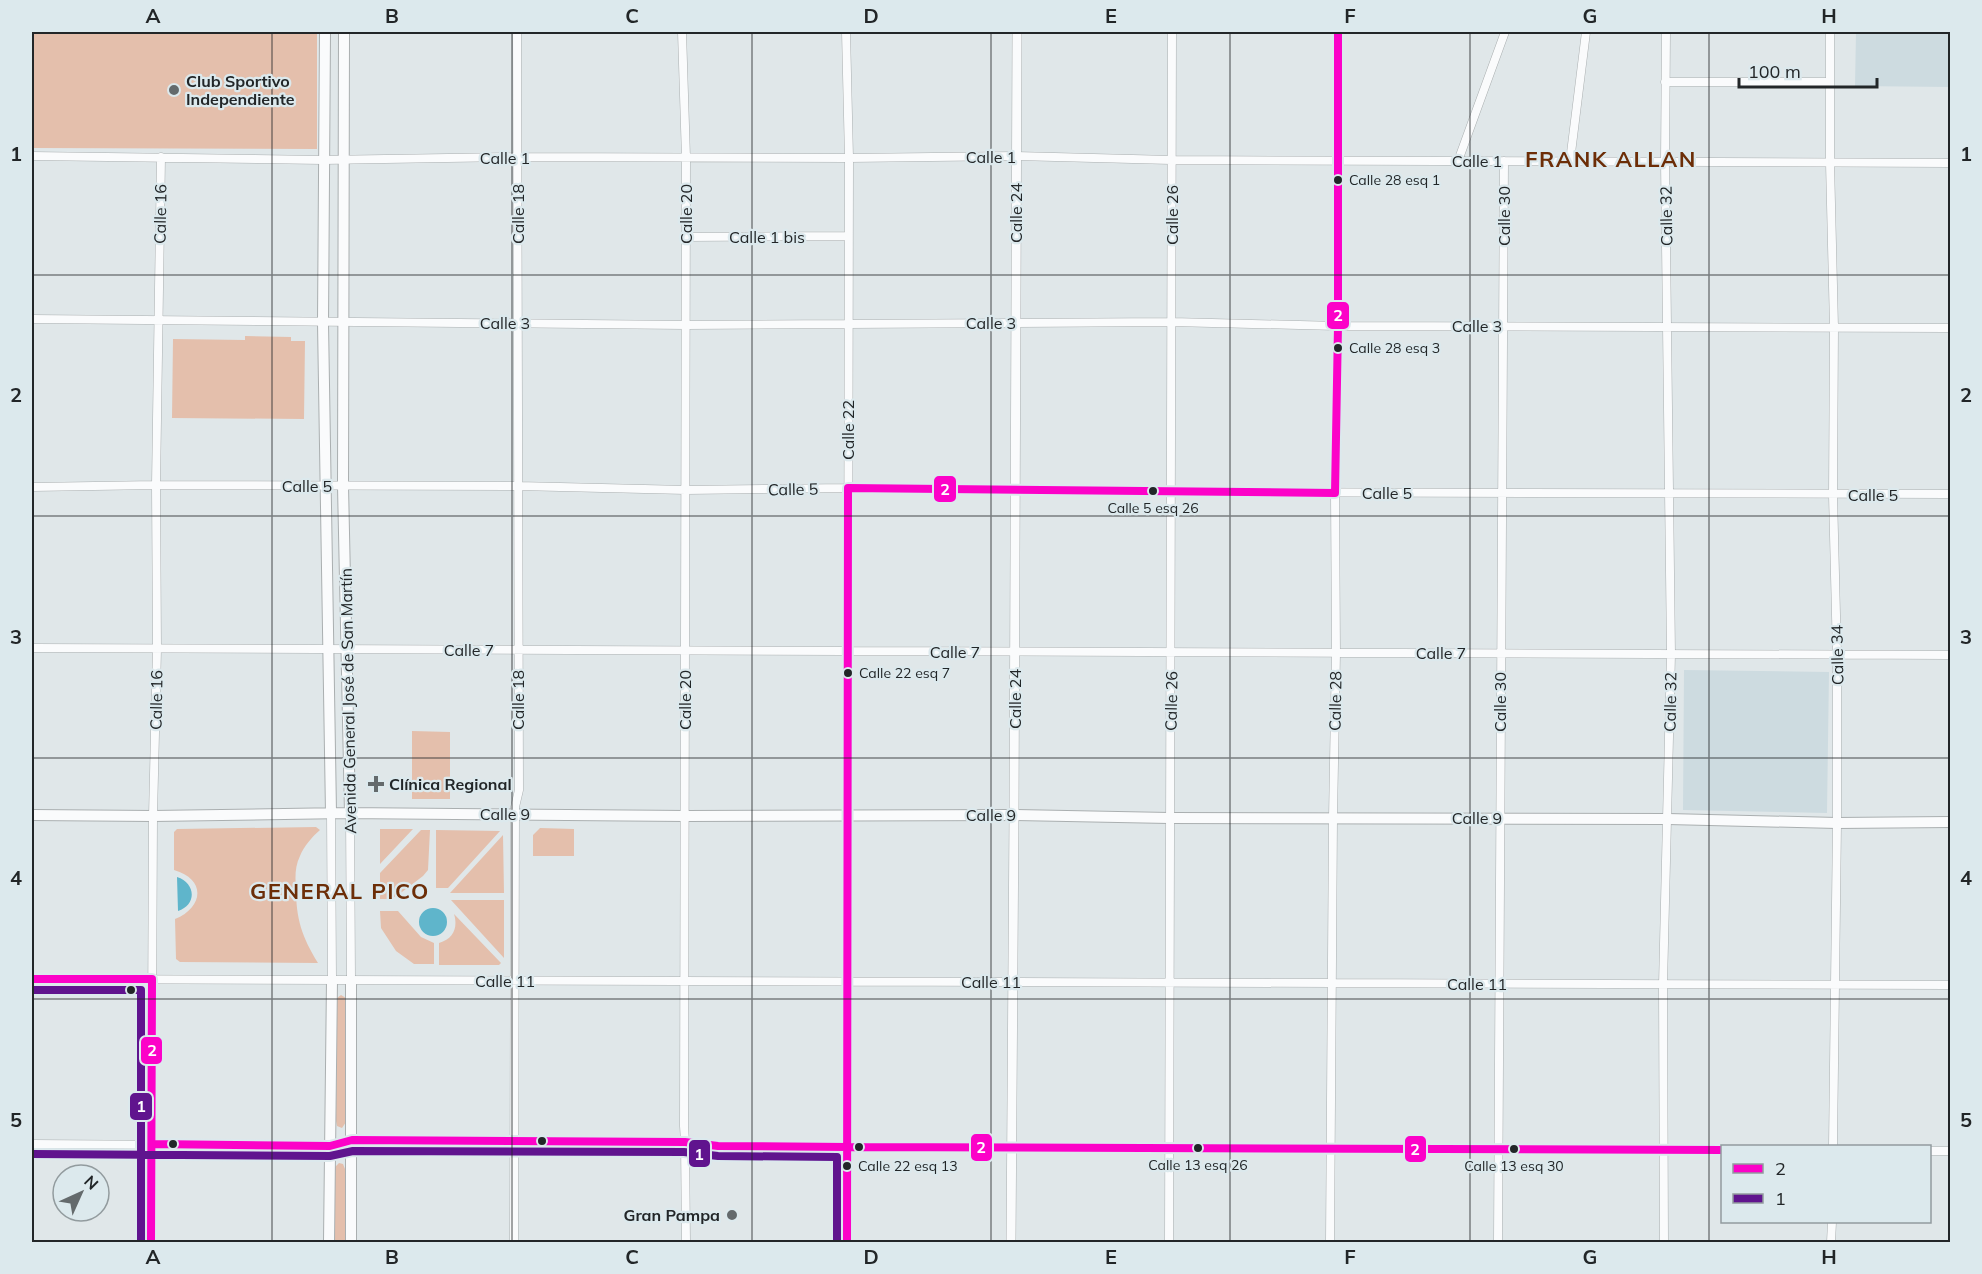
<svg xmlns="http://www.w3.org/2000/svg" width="1982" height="1274" font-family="Mulish,sans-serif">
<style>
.built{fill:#cddbe0}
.green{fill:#e4bfac}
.water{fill:#5fb5cb}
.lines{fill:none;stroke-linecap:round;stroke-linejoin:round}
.minor-casing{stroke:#aaafb0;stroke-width:9}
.tertiary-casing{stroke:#aaafb0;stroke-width:10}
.secondary-casing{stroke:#aaafb0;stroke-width:12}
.minor{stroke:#fafbfc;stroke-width:8}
.tertiary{stroke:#fafbfc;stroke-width:9}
.secondary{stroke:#fafbfc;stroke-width:10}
.bus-1-casing{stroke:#dce9ed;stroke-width:12}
.bus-2-casing{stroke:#dce9ed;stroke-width:12}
.bus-1{stroke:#fc02c8;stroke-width:8}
.bus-2{stroke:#60148e;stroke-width:8}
.grid{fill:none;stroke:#222628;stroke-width:1.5;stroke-opacity:0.55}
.poi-dot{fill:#646a6c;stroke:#dce9ed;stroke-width:2}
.bus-dot{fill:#222628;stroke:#dce9ed;stroke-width:2}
.labels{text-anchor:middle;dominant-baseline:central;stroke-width:4.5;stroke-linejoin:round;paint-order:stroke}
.bus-label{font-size:14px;fill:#222628;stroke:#dce9ed;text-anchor:start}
.poi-label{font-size:16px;font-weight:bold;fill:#222628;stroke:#dce9ed;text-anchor:start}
.street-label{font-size:16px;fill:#222628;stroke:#dce9ed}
.district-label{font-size:22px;font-weight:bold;letter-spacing:1.5px;fill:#6c2e08;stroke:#dce9ed}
.line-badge{stroke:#dce9ed;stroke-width:2}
.badge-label{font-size:16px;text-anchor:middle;font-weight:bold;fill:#fff}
.neatline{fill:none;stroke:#222628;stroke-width:2}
.grid-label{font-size:20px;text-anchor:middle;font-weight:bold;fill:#222628}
</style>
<rect width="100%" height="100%" fill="#e0e7e9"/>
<!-- built -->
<path class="built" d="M1856,32H1950V87L1855,86Z
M1684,670L1829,672L1827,813L1683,810Z"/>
<!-- green -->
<path class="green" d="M32,32H317V149L32,148Z
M245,336L291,337V341H305L304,419L172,418L173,339L245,340Z
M412,731L450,732V799H412Z
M316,827L320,830C312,837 304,846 300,856C295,866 295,877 296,888C296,919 302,937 318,963L180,962L176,959L175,919C204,907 206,879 174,870V832L177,829Z
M540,828L574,829V856H533V835Z
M380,829H413L380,864Z
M421,830H430L428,870L423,876L398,895L390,899H380V873Z
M436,830L500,831L448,888H436Z
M503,835L504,893H450Z
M451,900H504V958Z
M380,911H398L421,937L434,943V964H414L396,951L381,928Z
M454,914L501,963L499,965H439V943C454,939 458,927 454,914Z
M341,995L346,998V1122L342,1128L337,1126L336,1121L337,998Z
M339,1163L343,1164L345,1169V1242H334V1168Z"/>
<!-- water -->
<path class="water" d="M177,877C196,883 197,905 178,911Z
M419 922a14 14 0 1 1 28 0a14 14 0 1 1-28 0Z"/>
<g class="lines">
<!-- minor casing -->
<g class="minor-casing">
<path id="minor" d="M682,32L686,158L684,1126L685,1142L686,1242
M846,32L849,158L847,1242
M1830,32V163L1834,327L1833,495L1837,655V823L1833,1146
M1665,82H1830
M32,156L323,160L517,157L849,158L1016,156L1171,160L1950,163
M1458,161L1505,32
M1570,161L1586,32
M686,237L848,236
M32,319L686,325L1172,322L1338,326L1950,328
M32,487L156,485L518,486L686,490L848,488L1171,492L1950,494
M32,648L1950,655
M331,813L332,980
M350,813L351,980
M32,979L1950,985
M32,1144L330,1146L352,1140L685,1142L718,1146L848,1147L1722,1150
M1930,1151H1950
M151,1242L153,816L157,649L156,485L161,157
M514,1242L515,807L519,790L517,32
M1169,1242L1172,32
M1330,1242L1333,818L1336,653L1335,493L1338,326V32
M1498,1242L1504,161
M1664,1242L1663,985L1671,654L1665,162L1666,32
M1831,1242L1832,1222"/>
</g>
<!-- tertiary casing -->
<g class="tertiary-casing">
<path id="tertiary" d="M1011,1242L1014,815L1017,32"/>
</g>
<!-- secondary casing -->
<g class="secondary-casing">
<path id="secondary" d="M325,32L323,323L331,813
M344,32L343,486L350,813
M32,815L153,816L345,813L685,816L1014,815L1169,818L1668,819L1837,823L1950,822
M351,980V1242
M329,1242L332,980"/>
</g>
<!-- minor -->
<use href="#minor" class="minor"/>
<!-- tertiary -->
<use href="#tertiary" class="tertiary"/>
<!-- secondary -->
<use href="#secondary" class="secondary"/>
<!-- bus-1 casing -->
<g class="bus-1-casing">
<path id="bus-1" d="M32,979H152L151,1242
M152,1144L330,1146L352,1140L685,1142L718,1146L848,1147L1722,1150
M847,1242L848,488L1335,493L1338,326V32"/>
</g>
<!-- bus-2 casing -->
<g class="bus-2-casing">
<path id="bus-2" d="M32,990H141V1242
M32,1154L330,1156L353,1151L684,1152L718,1156L837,1157V1242"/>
</g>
<!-- bus-1 -->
<use href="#bus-1" class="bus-1"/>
<!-- bus-2 -->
<use href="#bus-2" class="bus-2"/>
</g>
<!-- grid -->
<path class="grid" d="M272,32V1242M512,32V1242M752,32V1242M991,32V1242M1230,32V1242M1470,32V1242M1709,32V1242M32,275H1950M32,516H1950M32,758H1950M32,999H1950"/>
<!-- markers -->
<g class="poi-dot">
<circle cx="174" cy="90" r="6"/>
<path d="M373 775h6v6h6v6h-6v6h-6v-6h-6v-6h6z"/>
<circle cx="732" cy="1215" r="6"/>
</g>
<g class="bus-dot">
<circle cx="1338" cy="180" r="5"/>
<circle cx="1338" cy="348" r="5"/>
<circle cx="1153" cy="491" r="5"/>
<circle cx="848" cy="673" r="5"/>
<circle cx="131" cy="990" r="5"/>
<circle cx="542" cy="1141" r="5"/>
<circle cx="173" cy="1144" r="5"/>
<circle cx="859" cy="1147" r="5"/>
<circle cx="1198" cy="1148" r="5"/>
<circle cx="1514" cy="1149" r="5"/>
<circle cx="847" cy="1166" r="5"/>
</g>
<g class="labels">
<!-- bus labels -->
<g class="bus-label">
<text x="1349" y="180">Calle 28 esq 1</text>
<text x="1349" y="348">Calle 28 esq 3</text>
<text x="1153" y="508" text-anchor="middle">Calle 5 esq 26</text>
<text x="859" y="673">Calle 22 esq 7</text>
<text x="1198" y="1165" text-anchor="middle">Calle 13 esq 26</text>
<text x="858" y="1166">Calle 22 esq 13</text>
<text x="1514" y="1166" text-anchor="middle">Calle 13 esq 30</text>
</g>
<!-- poi labels -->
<g class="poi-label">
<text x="186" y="81">Club Sportivo<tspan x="186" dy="18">Independiente</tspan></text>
<text x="389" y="784">Clínica Regional</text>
<text x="720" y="1215" text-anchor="end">Gran Pampa</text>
</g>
<!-- street labels -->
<g class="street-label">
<text x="991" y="157">Calle 1</text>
<text x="505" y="158">Calle 1</text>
<text x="1477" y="161">Calle 1</text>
<text transform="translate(1016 213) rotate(-90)">Calle 24</text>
<text transform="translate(160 214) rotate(-89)">Calle 16</text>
<text transform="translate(518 214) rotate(-90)">Calle 18</text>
<text transform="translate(686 214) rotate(-90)">Calle 20</text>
<text transform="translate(1172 215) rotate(-90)">Calle 26</text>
<text transform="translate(1504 216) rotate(-90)">Calle 30</text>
<text transform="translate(1666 216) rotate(-91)">Calle 32</text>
<text x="767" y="237">Calle 1 bis</text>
<text x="505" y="323">Calle 3</text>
<text x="991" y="323">Calle 3</text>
<text x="1477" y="326">Calle 3</text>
<text transform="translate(848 430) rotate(-90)">Calle 22</text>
<text x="307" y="486">Calle 5</text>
<text transform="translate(793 489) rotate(-1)">Calle 5</text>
<text x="1387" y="493">Calle 5</text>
<text x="1873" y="495">Calle 5</text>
<text x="469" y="650">Calle 7</text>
<text x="955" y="652">Calle 7</text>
<text x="1441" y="653">Calle 7</text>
<text transform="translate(1837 655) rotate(-91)">Calle 34</text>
<text transform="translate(1015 699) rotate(-90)">Calle 24</text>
<text transform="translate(156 700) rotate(-89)">Calle 16</text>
<text transform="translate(518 700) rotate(-90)">Calle 18</text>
<text transform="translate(685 700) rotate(-90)">Calle 20</text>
<text transform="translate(348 701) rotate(-91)">Avenida General José de San Martín</text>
<text transform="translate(1171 701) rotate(-89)">Calle 26</text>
<text transform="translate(1335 701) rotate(-89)">Calle 28</text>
<text transform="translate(1500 702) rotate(-90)">Calle 30</text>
<text transform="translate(1670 702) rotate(-89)">Calle 32</text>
<text x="505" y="814">Calle 9</text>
<text x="991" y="815">Calle 9</text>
<text x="1477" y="818">Calle 9</text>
<text x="505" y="981">Calle 11</text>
<text x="991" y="982">Calle 11</text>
<text x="1477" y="984">Calle 11</text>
</g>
<!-- district labels -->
<g class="district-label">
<text x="1611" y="159">FRANK ALLAN</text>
<text x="340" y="891">GENERAL PICO</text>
</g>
</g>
<g class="line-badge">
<rect x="1326" y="301" width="24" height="29" rx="6" fill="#fc02c8"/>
<rect x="933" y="475" width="24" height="28" rx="6" fill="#fc02c8"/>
<rect x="140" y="1036" width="23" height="29" rx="6" fill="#fc02c8"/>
<rect x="129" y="1092" width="24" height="29" rx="6" fill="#60148e"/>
<rect x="970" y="1133" width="23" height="29" rx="6" fill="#fc02c8"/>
<rect x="1404" y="1135" width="23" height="28" rx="6" fill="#fc02c8"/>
<rect x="688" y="1139" width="23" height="29" rx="6" fill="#60148e"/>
</g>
<g class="badge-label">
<text x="1338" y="321">2</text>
<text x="945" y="495">2</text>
<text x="152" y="1056">2</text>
<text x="141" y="1112">1</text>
<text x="981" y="1153">2</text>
<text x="1415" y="1155">2</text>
<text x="699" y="1160">1</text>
</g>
<!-- border -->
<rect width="1982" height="1274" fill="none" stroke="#dce9ed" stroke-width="66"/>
<!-- legend -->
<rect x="1721" y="1145" width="210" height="78" fill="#dce9ed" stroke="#929b9e" stroke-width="1.5"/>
<rect x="1733" y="1164" width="30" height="9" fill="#fc02c8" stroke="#929b9e" stroke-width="1.5"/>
<text x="1775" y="1175" font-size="18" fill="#222628">2</text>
<rect x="1733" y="1194" width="30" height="9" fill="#60148e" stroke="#929b9e" stroke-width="1.5"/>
<text x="1775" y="1205" font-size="18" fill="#222628">1</text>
<!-- north arrow -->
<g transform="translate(81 1193) rotate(45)"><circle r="28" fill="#dce9ed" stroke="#929b9e" stroke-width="1.5"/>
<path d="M0-4.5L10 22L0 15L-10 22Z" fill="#646a6c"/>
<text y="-9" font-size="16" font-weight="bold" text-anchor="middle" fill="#222628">N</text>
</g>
<!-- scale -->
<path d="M1739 78v9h138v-9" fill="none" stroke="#222628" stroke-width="3"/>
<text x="1748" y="78" font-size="18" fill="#222628" stroke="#dce9ed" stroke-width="4.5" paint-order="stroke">100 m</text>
<rect x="33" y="33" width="1916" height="1208" class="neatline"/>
<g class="grid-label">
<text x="153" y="23">A</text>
<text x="392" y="23">B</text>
<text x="632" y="23">C</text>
<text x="871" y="23">D</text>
<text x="1111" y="23">E</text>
<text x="1350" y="23">F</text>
<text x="1590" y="23">G</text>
<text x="1829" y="23">H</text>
<text x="16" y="161">1</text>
<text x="1966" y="161">1</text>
<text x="16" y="402">2</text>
<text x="1966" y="402">2</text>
<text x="16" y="644">3</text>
<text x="1966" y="644">3</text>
<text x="16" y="885">4</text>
<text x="1966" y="885">4</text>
<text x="16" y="1127">5</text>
<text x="1966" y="1127">5</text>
<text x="153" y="1264">A</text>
<text x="392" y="1264">B</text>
<text x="632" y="1264">C</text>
<text x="871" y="1264">D</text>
<text x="1111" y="1264">E</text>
<text x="1350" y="1264">F</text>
<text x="1590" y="1264">G</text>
<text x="1829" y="1264">H</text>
</g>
</svg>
